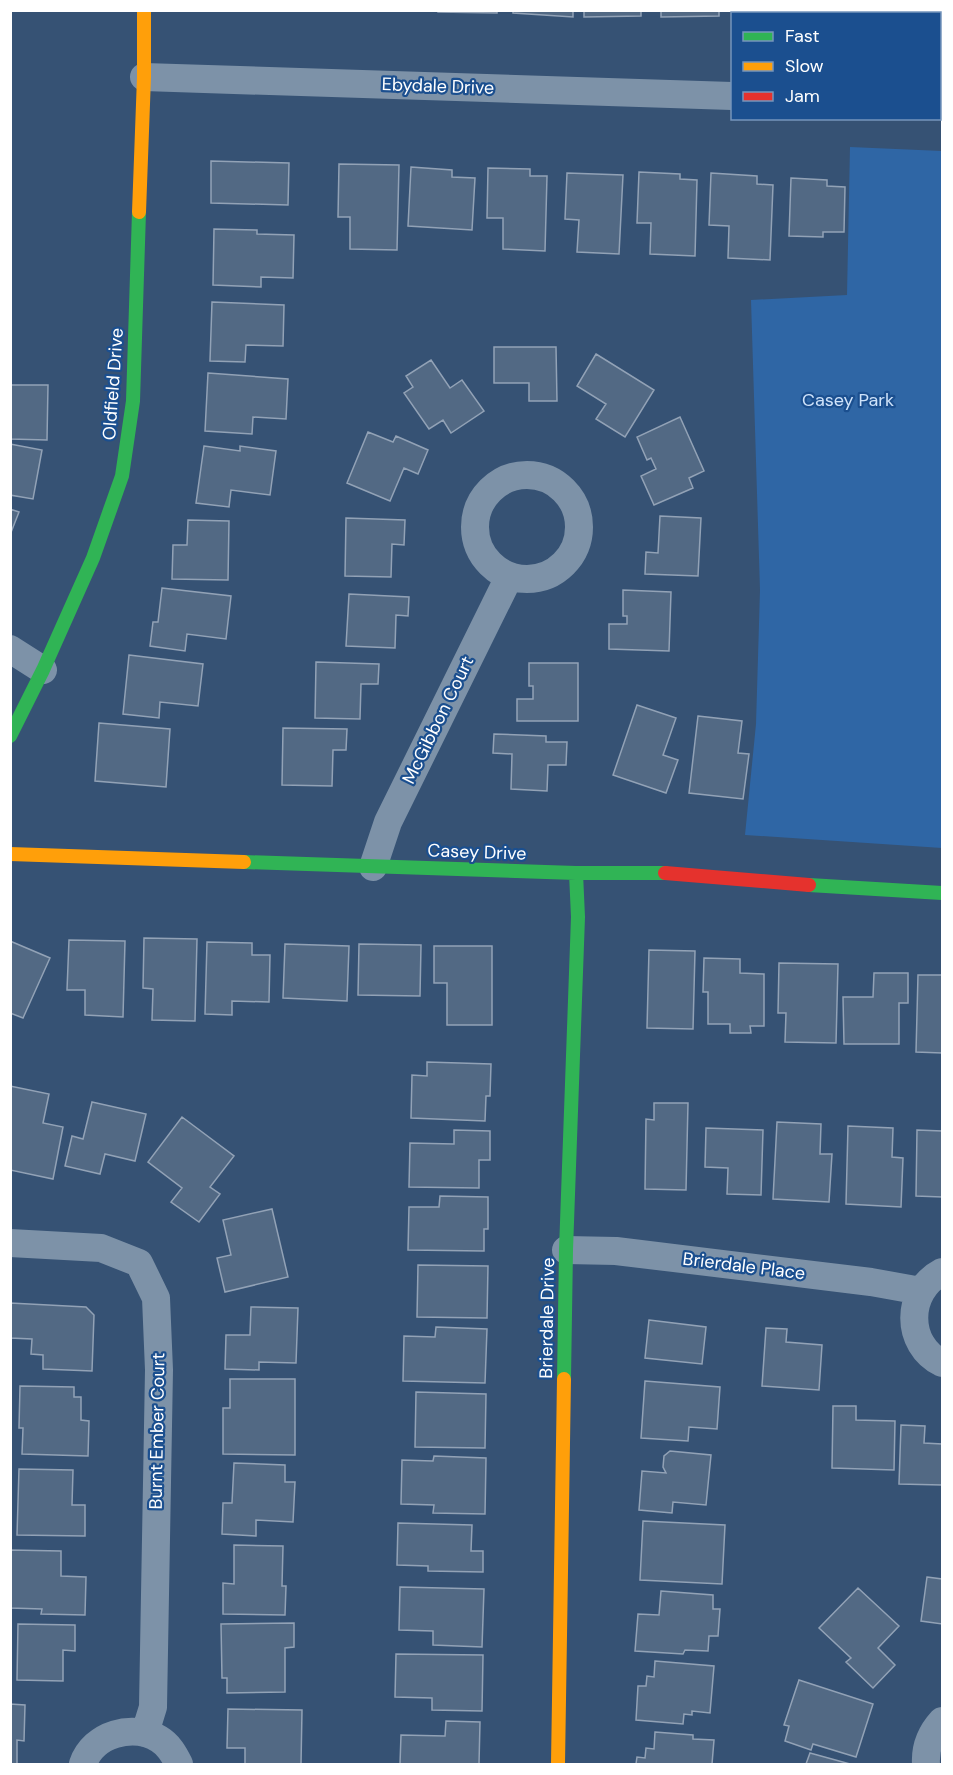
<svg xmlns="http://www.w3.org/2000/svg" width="953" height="1775" font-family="'DM Sans',sans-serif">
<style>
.green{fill:#2f66a5}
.building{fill:#526984;stroke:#92a2b6;stroke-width:1.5}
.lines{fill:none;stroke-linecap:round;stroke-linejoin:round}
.street{stroke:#7d92a8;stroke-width:28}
.fast{stroke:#30b455;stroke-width:14}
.slow{stroke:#ff9f0a;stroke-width:14}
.jam{stroke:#e5322d;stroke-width:14}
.labels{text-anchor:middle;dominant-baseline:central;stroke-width:4.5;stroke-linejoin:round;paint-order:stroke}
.street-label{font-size:18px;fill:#fff;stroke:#1b4f8f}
.park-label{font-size:18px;fill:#cfe3fa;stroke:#1b4f8f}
</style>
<rect width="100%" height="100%" fill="#365274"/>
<!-- green -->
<path class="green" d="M850,147L942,151V848L745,835L756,724L760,590L751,300L847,295Z"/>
<!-- building -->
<path class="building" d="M438,10H497V13L438,12Z
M513,10H573V17L513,13Z
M584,10H641V16L584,17Z
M661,10H719V16L661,17Z
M732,10H796V14H732V19Z
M809,10H868V14H809Z
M885,10H942V21H940V14H885Z
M211,161L289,163L288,205L211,203Z
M339,164L399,165L397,250L350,249V217H338Z
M411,167L452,170V177L475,178L472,230L408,226Z
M488,168L530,169V176H547L545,251L503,249V218H487Z
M639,172L680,174V179L697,180L695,256L650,254L651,223H637Z
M567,173L623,175L619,254L577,252L579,220L565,219Z
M711,173L757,176V184L773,185L770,260L728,258L729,226L709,225Z
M791,178L827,180V186L845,187L844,232H823V237L789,236Z
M214,229L257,230V234L294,235L293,278L261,277V287L213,285Z
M212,302L284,305L283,346L246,345L245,362L210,361Z
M494,347H556L557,401H529V383H494Z
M596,354L654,390L625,437L596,419L606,404L577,386Z
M431,360L450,388L462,380L484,411L451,433L443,420L429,429L404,393L413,387L406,376Z
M208,373L288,379L286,419L253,417L252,434L205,431Z
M10,385H48L47,440L10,439Z
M680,417L704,471L689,478L693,488L654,505L641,476L656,469L651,458L647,460L637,437Z
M368,432L393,442L396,436L428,450L418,474L404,468L390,501L347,483Z
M10,444L42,450L33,499L10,495Z
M204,446L240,451V446L276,451L270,495L231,490L229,507L196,503Z
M10,509L19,512L10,535Z
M660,516L701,518L698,576L645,574L646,552L658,553Z
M346,518L405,520L404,545L392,544L391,577L345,576Z
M188,520L229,521L228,580L172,579L173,545H187Z
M162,588L231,596L226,639L187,634L185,651L150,646L153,622H158Z
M623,590L671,592L669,651L609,649V624H627V616H623Z
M349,594L409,597L408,616L396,615L395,648L346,646Z
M129,655L203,664L198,706L160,702L159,718L123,714Z
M316,662L379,664L378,684H361L360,719L315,718Z
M529,663H578V721H517V699H533V686H529Z
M637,705L676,718L663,755L678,760L666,793L613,775Z
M698,716L742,721L738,753L749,754L743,799L689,793Z
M99,723L170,729L166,787L95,781Z
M283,728L347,729L346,750H333L332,786L282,785Z
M494,734L546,736V742H567L566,765H548L547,791L511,789L512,754L493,753Z
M144,938L197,939L195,1021L152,1020L153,989L143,988Z
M69,940L125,941L123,1017L85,1015V990H67Z
M10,941L50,958L23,1018L10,1013Z
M207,942L252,943V955H270L269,1002L232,1001V1015L205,1014Z
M285,944L349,946L347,1001L283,998Z
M359,944L421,945L420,996L358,995Z
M434,946H492V1025H447V983H434Z
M649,950L695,951L693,1029L647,1028Z
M704,958L740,959V973L764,974V1026H750L751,1033H730V1024H708V992H703Z
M779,963L838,964L836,1043L785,1042L786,1013H778Z
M874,973H908V1003H899V1044H844L843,997H873Z
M918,975H942V1053L916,1052Z
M427,1062L491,1064L490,1096H486L485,1121L411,1118L412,1075L427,1076Z
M10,1086L49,1094L43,1123L63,1127L53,1179L10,1170Z
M92,1102L146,1114L135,1161L105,1154L100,1174L65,1166L72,1136L83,1139Z
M654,1103H688L686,1190L645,1189L646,1119L654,1120Z
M182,1117L234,1156L210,1187L220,1194L199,1222L171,1202L182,1188L148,1162Z
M777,1122L821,1124L820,1154H832L829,1202L773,1199Z
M848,1126L893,1128L892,1157L903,1158L901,1207L846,1204Z
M706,1128L763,1130L761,1195L727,1194L728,1168L705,1167Z
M454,1130L490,1131V1160H479V1188L409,1187L410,1143L454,1144Z
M917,1130L942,1131V1197L916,1196Z
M440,1196L488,1197V1229H484V1251L408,1250L409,1207H439Z
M272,1209L288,1277L225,1292L217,1258L231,1255L223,1220Z
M418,1265L488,1266L487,1318L417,1317Z
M10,1303L86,1307L94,1315L92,1371L43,1369V1355L31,1354L32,1339L10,1338Z
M251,1307L298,1308L296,1363L259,1362V1370L225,1369L226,1335H250Z
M649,1320L706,1327L702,1364L645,1358Z
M436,1327L487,1329L485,1383L403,1381L404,1336L435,1337Z
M766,1328L787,1329L786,1342L822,1345L819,1390L762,1386Z
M230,1379H295V1455L223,1454V1408H230Z
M645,1381L720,1387L717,1429L689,1427L688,1441L641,1438Z
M20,1386L74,1387V1397H81V1420L89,1421L88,1456L22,1454L23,1428H19Z
M416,1392L486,1394L485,1448L415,1447Z
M833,1406H856V1420L895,1421L894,1470L832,1468Z
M901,1425L925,1426L924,1443L942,1444V1485L899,1484Z
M670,1451L711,1455L706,1505L673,1502L672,1513L639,1510L642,1471L666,1473L663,1467L664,1456Z
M434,1456L486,1458L485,1514L433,1513L434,1505L401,1504L402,1460L433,1461Z
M234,1463L285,1465V1482H295L293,1522L256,1520V1536L222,1534L223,1503H232Z
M19,1469L73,1470L72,1505H85V1536L17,1535Z
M643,1521L725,1525L722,1584L640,1580Z
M398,1523L472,1525L471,1551H483V1572L428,1571V1566L397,1565Z
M234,1545L283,1546L282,1586H286L285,1615L223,1614V1583L234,1584Z
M10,1550L61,1551V1576L86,1577L85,1615L41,1614L42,1609L10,1608Z
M927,1577L942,1579V1624L921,1621Z
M400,1587L484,1589L482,1647L433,1645V1631L399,1630Z
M858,1588L899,1626L878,1648L895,1665L873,1688L846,1662L851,1658L819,1628Z
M661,1591L713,1595V1609H720L718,1636H709L708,1651L685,1650L683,1654L635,1651L638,1614L659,1615Z
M294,1623V1647L285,1648V1692L227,1693V1678H222L221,1624Z
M18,1624L75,1625V1651L63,1650V1681L17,1680Z
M396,1654L483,1655L482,1711L432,1710V1698L395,1697Z
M655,1661L714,1666L710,1713L692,1711V1715L684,1714L683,1724L636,1720L638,1686H646L647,1676L654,1677Z
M799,1680L873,1704L856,1757L813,1744L811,1750L785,1741L789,1726L784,1725Z
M10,1704L25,1705L24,1741L17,1740V1764H10Z
M228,1709L302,1710L301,1764H245V1748H227Z
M446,1721L480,1722L479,1764H400L401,1735L445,1736Z
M655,1732L693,1735V1739L714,1740L712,1764H636L637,1757L645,1758L646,1748L654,1749Z
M810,1753L850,1764H806Z"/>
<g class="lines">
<!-- street -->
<path class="street" d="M144,77L732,96
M940,102H942
M475 527a52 52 0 1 1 104 0a52 52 0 1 1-104 0Z
M10,649L43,670
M373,867L388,822L509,577
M10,1243L101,1248L139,1263L156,1298L159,1370L153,1707L145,1733
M566,1250L616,1251L871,1282L921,1291
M942,1272C905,1291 905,1345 942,1363
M83,1764C93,1734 133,1723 159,1739C169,1745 174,1754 179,1764
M926,1764C925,1748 931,1733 942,1721"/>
<!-- fast -->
<path class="fast" d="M10,736L43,670L93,558L122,476L133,401L139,212
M244,862L576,873H665
M809,885L942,893
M564,1379L566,1250L578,917L576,873"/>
<!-- slow -->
<path class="slow" d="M139,212L144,77V10
M10,854L244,862
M558,1764L564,1379"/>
<!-- jam -->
<path class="jam" d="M665,873L809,885"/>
</g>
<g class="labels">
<!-- street labels -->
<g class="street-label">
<text transform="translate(438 86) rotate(2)">Ebydale Drive</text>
<text transform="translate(113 384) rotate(-86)">Oldfield Drive</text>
<text transform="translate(438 720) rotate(-64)">McGibbon Court</text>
<text transform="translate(477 852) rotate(2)">Casey Drive</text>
<text transform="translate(744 1266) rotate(7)">Brierdale Place</text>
<text transform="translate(547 1318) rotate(-89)">Brierdale Drive</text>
<text transform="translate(157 1431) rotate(-89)">Burnt Ember Court</text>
</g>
<!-- park labels -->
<g class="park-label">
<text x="848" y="400">Casey Park</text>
</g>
</g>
<!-- border -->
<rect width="953" height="1775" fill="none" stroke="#ffffff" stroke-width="24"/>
<!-- legend -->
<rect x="731" y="12" width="210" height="108" fill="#1b4f8f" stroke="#7695bc" stroke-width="1.5"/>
<rect x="743" y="32" width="30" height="9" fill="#30b455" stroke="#7695bc" stroke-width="1.5"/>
<text x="785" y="42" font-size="18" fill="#ffffff">Fast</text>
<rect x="743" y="62" width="30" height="9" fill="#ff9f0a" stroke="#7695bc" stroke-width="1.5"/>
<text x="785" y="72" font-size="18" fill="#ffffff">Slow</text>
<rect x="743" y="92" width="30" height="9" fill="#e5322d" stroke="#7695bc" stroke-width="1.5"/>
<text x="785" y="102" font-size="18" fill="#ffffff">Jam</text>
</svg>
